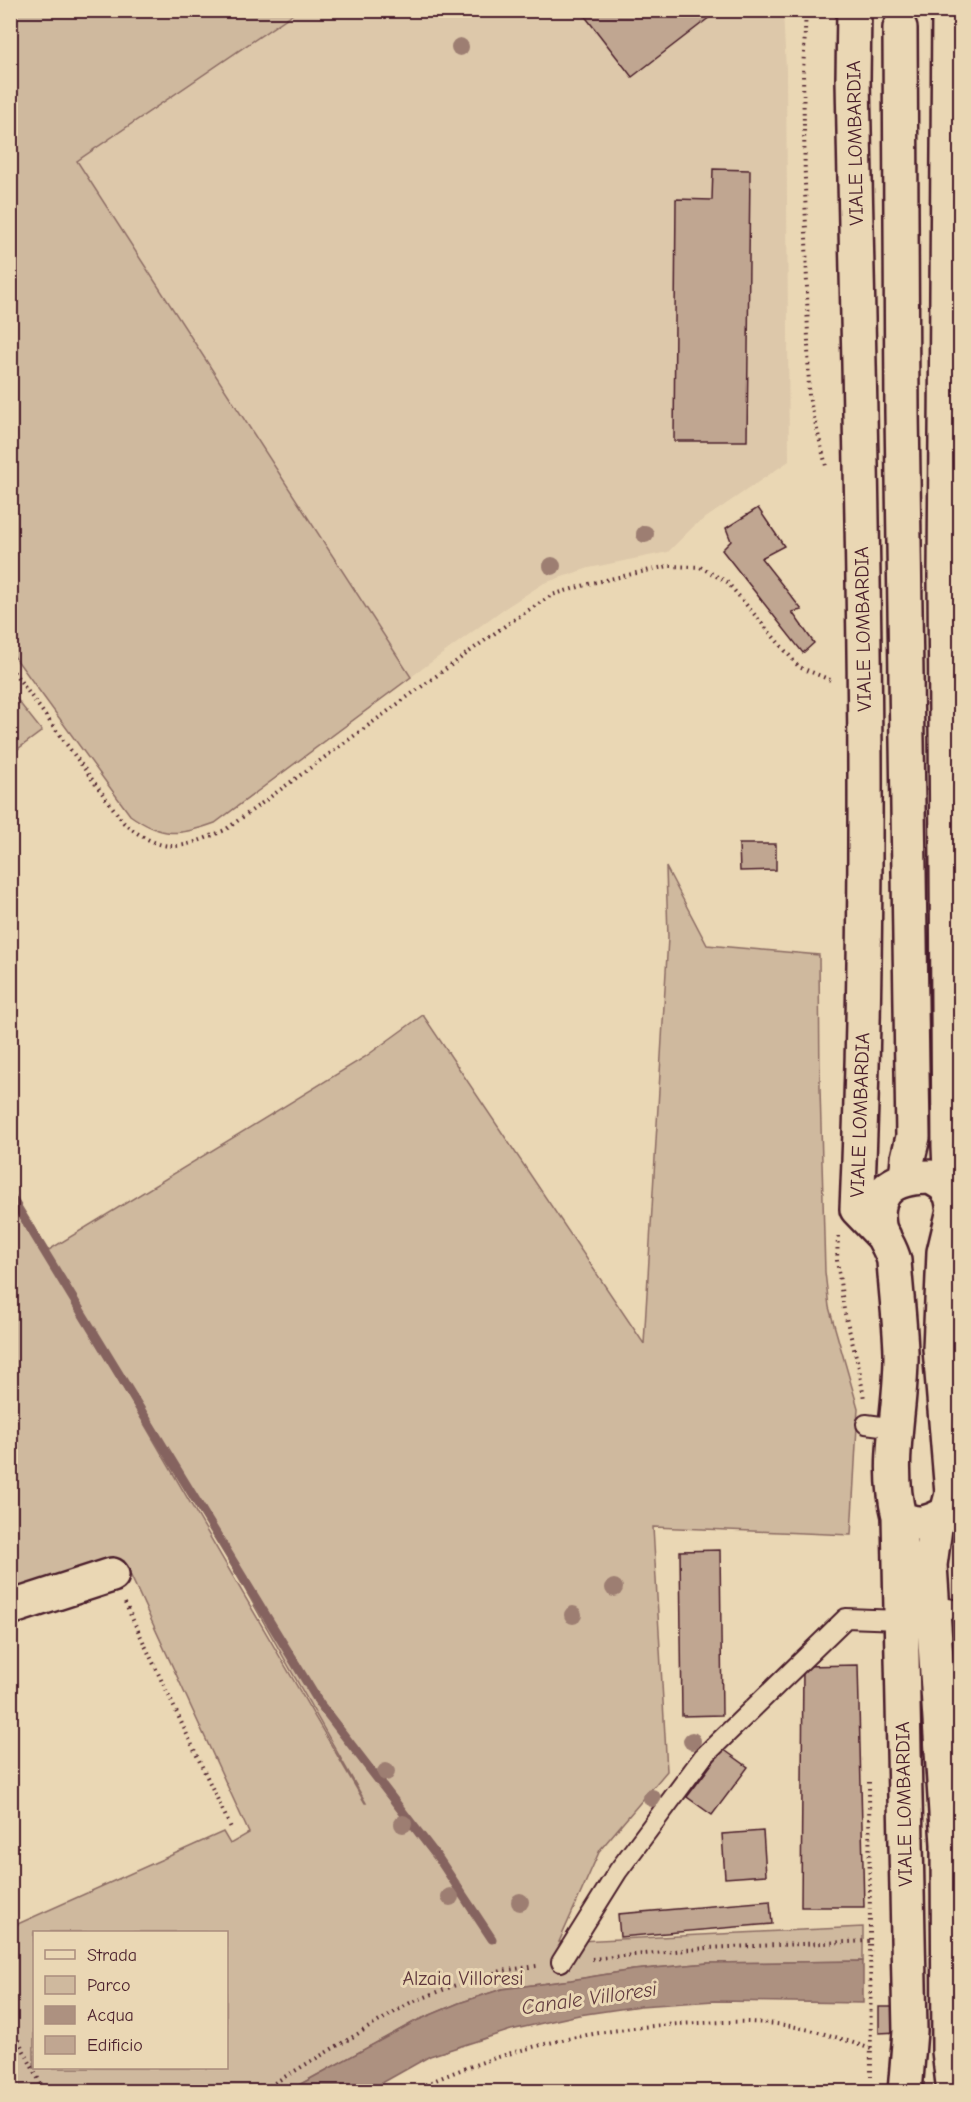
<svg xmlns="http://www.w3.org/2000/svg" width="971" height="2102" font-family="'Comic Neue',sans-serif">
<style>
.built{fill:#ddc8aa}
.green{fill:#cfb99e;stroke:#8c6c64;stroke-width:1.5;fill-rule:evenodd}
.water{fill:#ad9180;stroke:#85635e;stroke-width:1.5}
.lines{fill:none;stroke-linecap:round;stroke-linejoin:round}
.stream{stroke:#85635e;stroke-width:9}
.building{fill:#c0a691;stroke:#4a1f2b;stroke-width:1.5}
.service-casing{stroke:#4a1f2b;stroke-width:22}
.minor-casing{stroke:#4a1f2b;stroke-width:38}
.secondary-casing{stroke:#4a1f2b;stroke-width:38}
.trunk-casing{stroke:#4a1f2b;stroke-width:38}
.path{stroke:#4a1f2b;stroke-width:4;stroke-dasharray:1.5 4.5;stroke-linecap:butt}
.service{stroke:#ead7b4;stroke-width:18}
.minor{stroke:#ead7b4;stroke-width:33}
.secondary{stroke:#ead7b4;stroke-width:33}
.trunk{stroke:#ead7b4;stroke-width:33}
.tree{fill:#9d7e72}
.labels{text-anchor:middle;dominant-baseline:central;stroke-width:6;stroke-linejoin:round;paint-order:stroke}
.street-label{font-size:20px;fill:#4a1f2b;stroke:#ead7b4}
.park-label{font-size:20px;fill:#5e363c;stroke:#ead7b4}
.water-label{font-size:21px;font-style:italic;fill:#633c40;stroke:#ead7b4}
</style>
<rect width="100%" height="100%" fill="#ead7b4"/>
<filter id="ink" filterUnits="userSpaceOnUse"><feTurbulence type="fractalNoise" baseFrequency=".0167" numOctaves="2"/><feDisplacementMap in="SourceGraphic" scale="12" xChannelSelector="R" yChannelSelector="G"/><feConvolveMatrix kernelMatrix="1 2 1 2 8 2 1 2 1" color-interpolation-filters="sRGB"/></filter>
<g filter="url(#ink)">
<!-- built -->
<path class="built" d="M297,11H783L786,70L789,461L694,526L668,552L589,568L544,583L502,610L411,677L77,161Z"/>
<!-- green -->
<path class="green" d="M10,11H297L77,161L411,677L215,823C179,836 162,838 130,815L11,652Z
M11,692L42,731L11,754H10Z
M666,867L707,945L819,955L820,1089L825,1272L829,1307L858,1408L851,1535L653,1527L667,1771L600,1850L559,1942L863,1927V1961L708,1963L633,1970L571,1980L502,1989L459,2003L416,2021L288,2091H11V1927L223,1832L230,1844L249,1833L124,1561L12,1596L11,1592L10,1198L44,1253L365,1057L423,1015L644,1344L668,938ZM71,1298L203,1515L366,1803H365ZM34,1932H226V2068H34Z"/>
<!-- water -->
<path class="water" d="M863,1961V2003L714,2001L640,2006L579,2015L511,2030L430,2056L368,2091H288L416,2021L459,2003L502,1989L571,1980L633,1970L708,1963Z"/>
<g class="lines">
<!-- stream -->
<path class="stream" d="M10,1195L320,1704L439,1859L492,1939"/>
</g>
<!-- building -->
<path class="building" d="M589,10H719L632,77L584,15Z
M713,169L750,170L747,441H674L676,199L712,200Z
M758,508L784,546L761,558L802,610L792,612L814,643L803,653L722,550L731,541L726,528Z
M739,844H776V870L740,871Z
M720,1550L722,1715L682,1716L680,1551Z
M858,1665L864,1907H801L803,1666Z
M723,1749L748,1767L712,1815L687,1797Z
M763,1831L766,1875L725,1878L722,1834Z
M770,1901L772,1924L620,1937L618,1914Z
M879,2007H898V2032L879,2033Z"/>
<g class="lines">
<!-- service casing -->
<g class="service-casing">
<path id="service" d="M866,1424L896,1428
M934,1606L960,1610
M561,1962L618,1871L703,1757L846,1618L900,1620"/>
</g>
<!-- minor casing -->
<g class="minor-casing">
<path id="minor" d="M10,1608L112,1575"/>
</g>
<!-- secondary casing -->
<g class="secondary-casing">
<path id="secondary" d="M854,10L853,79C860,455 874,833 857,1209L884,1237
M949,10L945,577L949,1146L951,1195
M931,1177L944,1185L951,1195L954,1210L944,1252L940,1349L952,1494L947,1513C930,1523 916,1528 899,1516C885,1462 902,1407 901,1352C900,1322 896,1291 894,1261C891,1247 881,1236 879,1226C873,1186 898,1177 931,1177Z
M899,1516L910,2031L905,2092
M936,1520L930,1565L948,1844L949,2051L954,2092"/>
</g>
<!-- trunk casing -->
<g class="trunk-casing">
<path id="trunk" d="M900,28L902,412L913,1137L908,1158L906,1178"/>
</g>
<!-- path -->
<path class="path" d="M806,10L803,73L809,397L826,466
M10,667L124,823C164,856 181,849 225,830L506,625L552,595L592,583L668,566L700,567L727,582L799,667L833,681
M838,1236L837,1260L844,1310L859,1368L864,1399
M125,1603L232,1830
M869,1782L871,2077
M592,1959L707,1948L870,1941
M10,2024L45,2092
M259,2092L410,2003L453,1986L501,1971L537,1966
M409,2092C499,2049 601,2026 701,2023C722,2022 744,2021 765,2023C801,2025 837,2037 871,2049"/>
<!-- service -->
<use href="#service" class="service"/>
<!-- minor -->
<use href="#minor" class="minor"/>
<!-- secondary -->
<use href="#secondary" class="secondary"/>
<!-- trunk -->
<use href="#trunk" class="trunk"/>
</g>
<!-- trees -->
<g class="tree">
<circle cx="460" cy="47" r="9"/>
<circle cx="645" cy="534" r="9"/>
<circle cx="552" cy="566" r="9"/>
<circle cx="614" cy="1588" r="9"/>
<circle cx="573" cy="1615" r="9"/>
<circle cx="692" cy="1741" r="9"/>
<circle cx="386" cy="1772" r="9"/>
<circle cx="652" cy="1798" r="9"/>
<circle cx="403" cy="1824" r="9"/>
<circle cx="450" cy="1897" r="9"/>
<circle cx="520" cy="1902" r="9"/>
</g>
</g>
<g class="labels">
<!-- street labels -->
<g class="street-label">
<text transform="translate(855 143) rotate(-91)">VIALE LOMBARDIA</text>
<text transform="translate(863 629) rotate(-91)">VIALE LOMBARDIA</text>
<text transform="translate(860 1115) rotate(-88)">VIALE LOMBARDIA</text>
<text transform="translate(904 1804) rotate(-91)">VIALE LOMBARDIA</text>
</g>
<!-- park labels -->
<g class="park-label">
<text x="463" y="1978">Alzaia Villoresi</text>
</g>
<!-- water labels -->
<g class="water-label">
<text transform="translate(589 1998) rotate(-8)">Canale Villoresi</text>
</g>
</g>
<!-- margin -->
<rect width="971" height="2102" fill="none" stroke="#ead7b4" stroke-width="36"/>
<rect x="18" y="18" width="935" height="2066" fill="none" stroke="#4a1f2b" stroke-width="2" filter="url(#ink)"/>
<!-- legend -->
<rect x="33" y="1931" width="195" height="138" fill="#ead7b4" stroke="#aa8d7d" stroke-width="1.5"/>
<rect x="45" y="1950" width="30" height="9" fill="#ead7b4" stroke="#aa8d7d" stroke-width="1.5"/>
<text x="87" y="1961" font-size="18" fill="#4a1f2b">Strada</text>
<rect x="45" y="1976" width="30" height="18" fill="#cfb99e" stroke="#aa8d7d" stroke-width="1.5"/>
<text x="87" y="1991" font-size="18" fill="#4a1f2b">Parco</text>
<rect x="45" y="2006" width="30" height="18" fill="#ad9180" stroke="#aa8d7d" stroke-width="1.5"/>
<text x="87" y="2021" font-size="18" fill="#4a1f2b">Acqua</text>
<rect x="45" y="2036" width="30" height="18" fill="#c0a691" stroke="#aa8d7d" stroke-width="1.5"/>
<text x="87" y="2051" font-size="18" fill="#4a1f2b">Edificio</text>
</svg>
